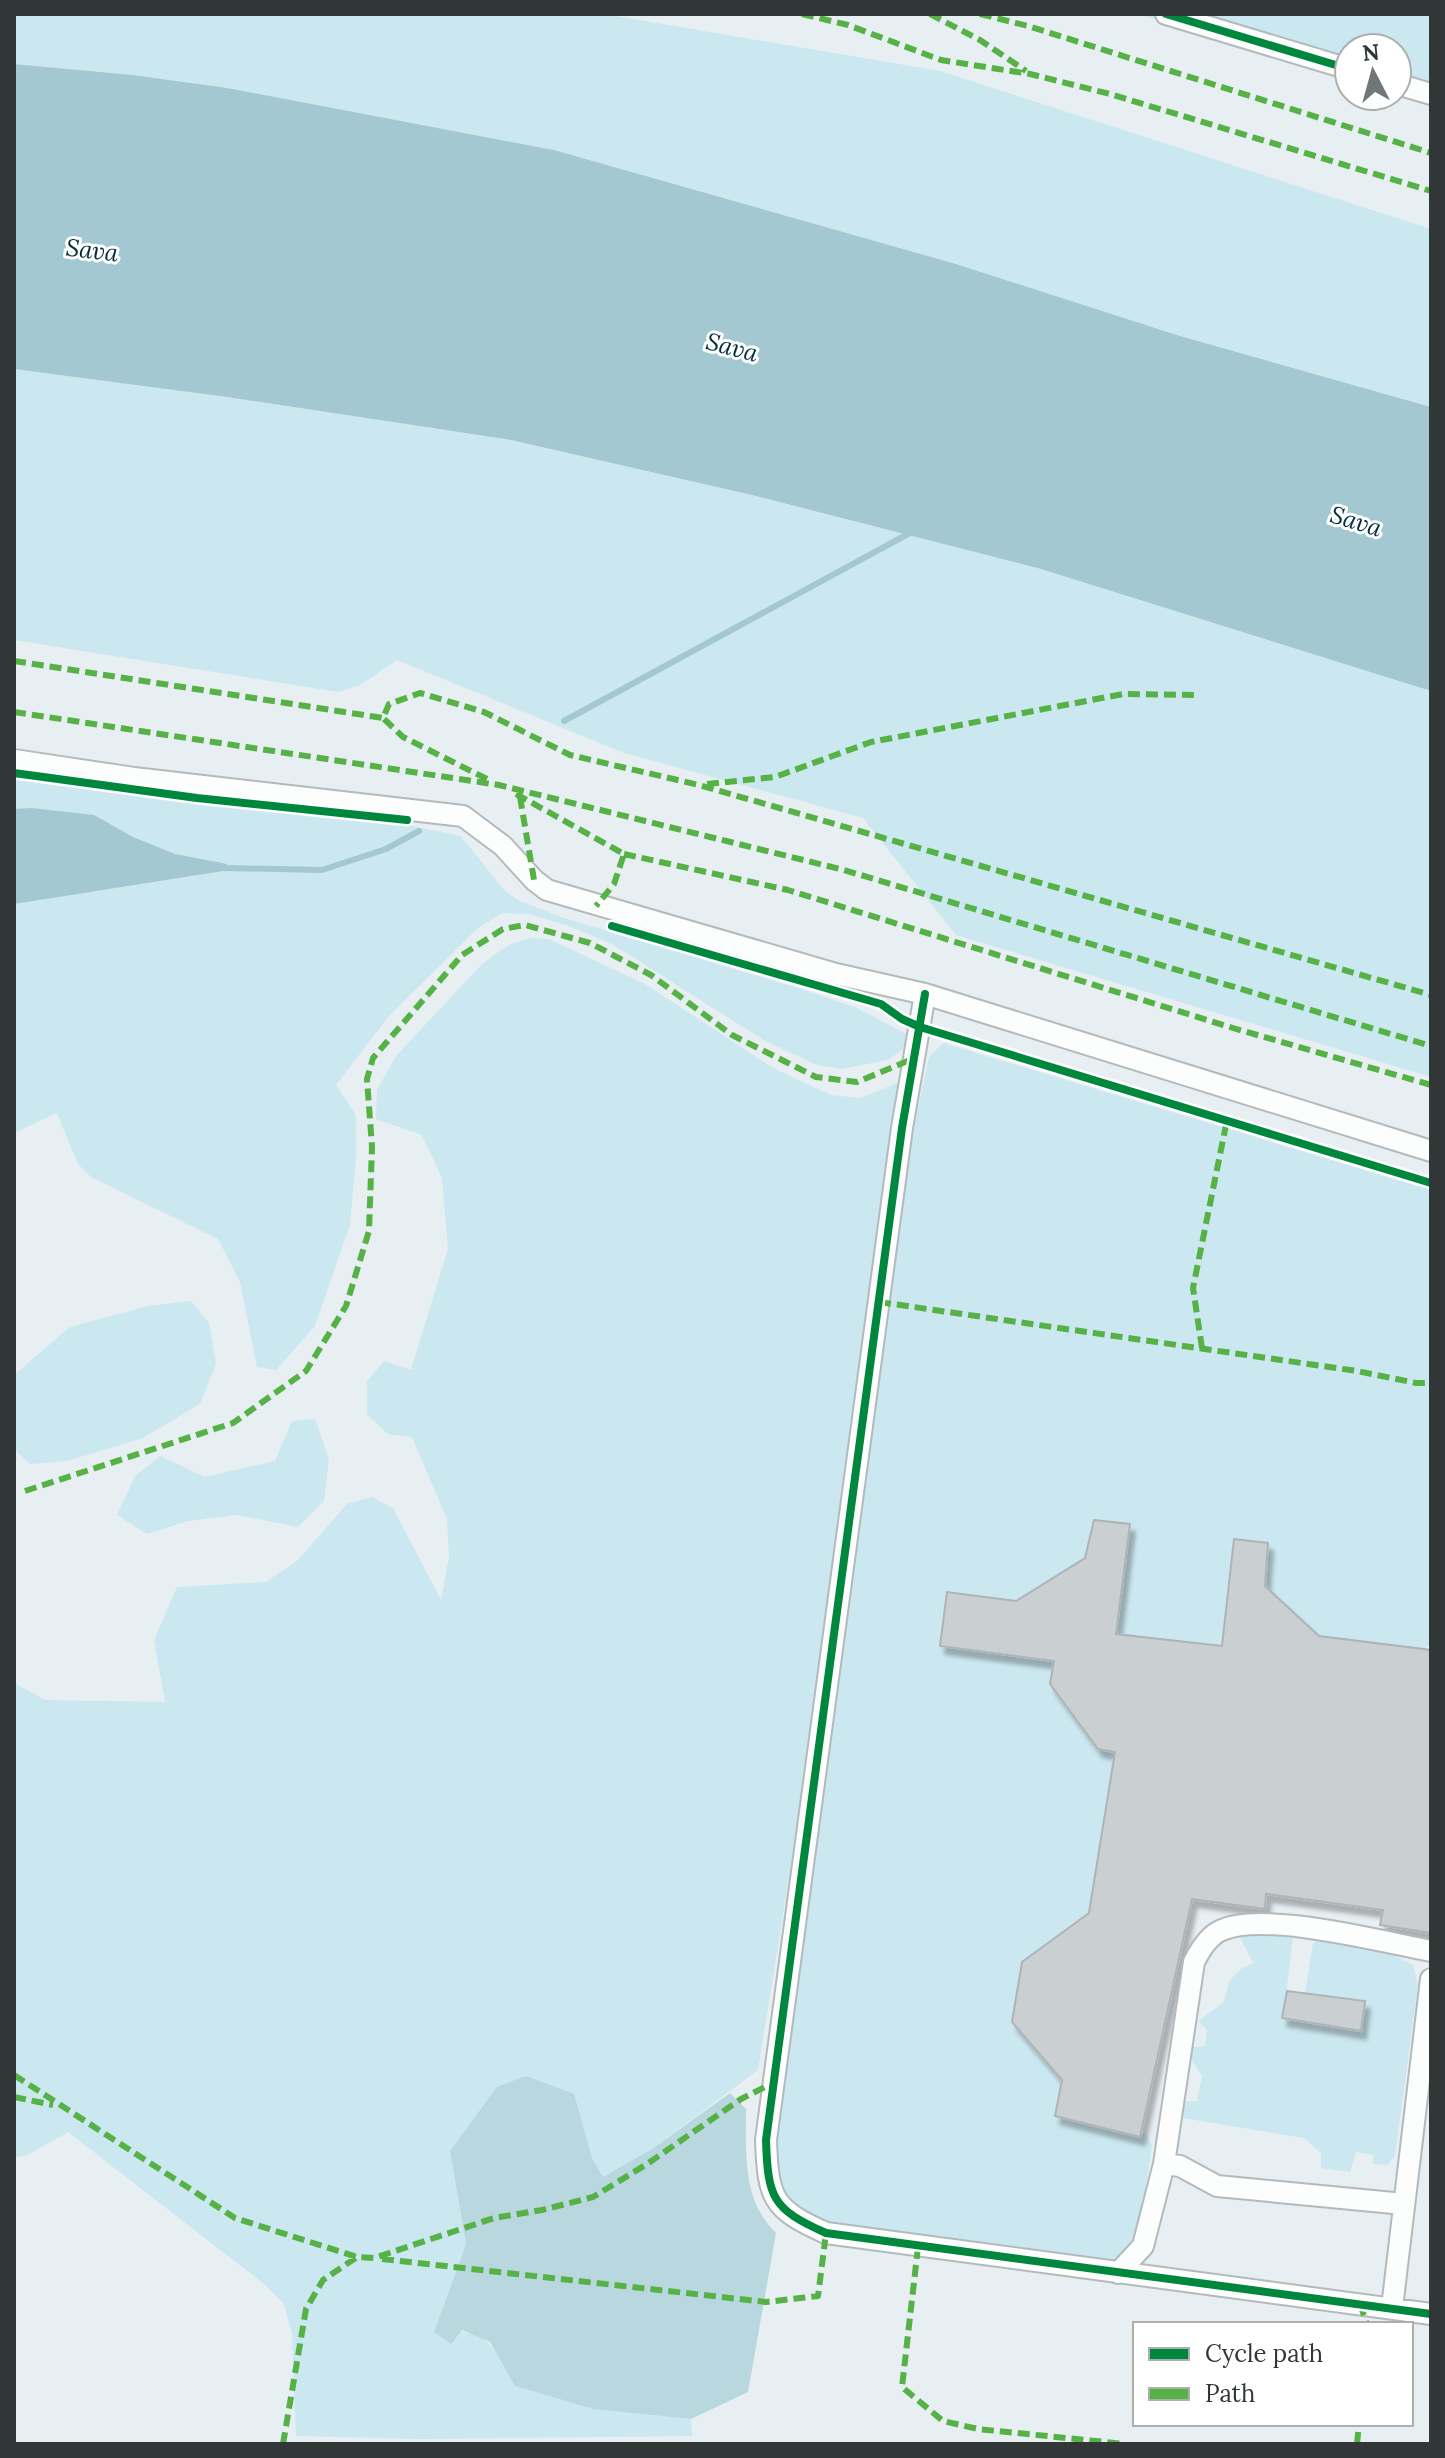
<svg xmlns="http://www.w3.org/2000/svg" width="1445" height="2458" font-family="Lora,serif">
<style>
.green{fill:#cbe7f0}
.forest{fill:#b9d7df}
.water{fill:#a3c8d2}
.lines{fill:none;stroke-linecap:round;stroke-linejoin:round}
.stream{stroke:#a3c8d2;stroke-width:6}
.building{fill:#cacfd1;stroke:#aeb4b6;stroke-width:2;filter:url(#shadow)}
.minor-casing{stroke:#b4babc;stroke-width:24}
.minor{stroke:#fcfdfd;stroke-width:20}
.quiet{stroke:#56b246;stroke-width:6;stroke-dasharray:12 6;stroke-linecap:butt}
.cycleway-casing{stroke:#fff;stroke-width:13}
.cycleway{stroke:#00873e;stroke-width:8}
.labels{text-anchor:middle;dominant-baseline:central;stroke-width:6;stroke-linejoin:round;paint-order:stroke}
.water-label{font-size:24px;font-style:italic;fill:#01303b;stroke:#fff}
</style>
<defs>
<filter id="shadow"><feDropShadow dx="5" dy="8" stdDeviation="2" flood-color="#0004"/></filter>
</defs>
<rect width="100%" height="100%" fill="#e8eff2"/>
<!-- green -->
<path class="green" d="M14,14H604L940,71L1431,229V407L1180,336L956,264L554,150L227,88L133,75L14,64Z
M1138,14H1431V104L1397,94V48H1349V79Z
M14,369L227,397L511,440L752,495L1041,569L1431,691V1077L956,935L863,818L624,753L397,660L360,685L339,692L14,640Z
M14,778L403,824L461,836L504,890L518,900L564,918L805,990L857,1008L908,1035L907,1047L887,1060L842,1069L817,1065L765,1041L612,944L569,926L529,914L503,913L478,928L389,1016L336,1085L356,1115V1157L350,1225L315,1326L276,1370L257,1367L240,1282L218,1239L91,1177L78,1164L57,1113L14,1133Z
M532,938L549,939L645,984L773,1068L831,1095L860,1098L902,1081L813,1728L758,2070L652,2149L603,2177L592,2158L450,2151L466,2244L434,2332C489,2328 490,2342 515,2386L593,2409L691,2419L692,2436L421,2439L296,2436L292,2334L284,2304L264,2284L68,2132L27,2155L14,2158V1683L45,1700L165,1702L154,1640L177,1587L266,1582L297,1561L347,1504L372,1497L393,1508L441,1600L449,1557L447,1519L412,1437L388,1434L367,1415V1381L384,1361L411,1370L448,1249L442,1178L422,1135L376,1119L377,1090L396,1056L483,963L510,944Z
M943,1043L1431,1190V1645L1424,1649L1319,1636L1265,1586L1234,1540L1222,1646L1116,1634L1129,1524L1094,1520L1085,1558L1016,1601L947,1592L940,1646L1054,1661L1098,1749L1115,1752L1087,1926L1079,1920L1022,1962L1012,2022L1062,2080L1056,2116L1140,2137L1145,2132L1152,2146L1138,2240L1122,2256L1106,2263L867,2231L810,2219L791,2204L776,2172L777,2138L910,1146L929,1057Z
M191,1301L209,1323L216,1364L200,1404L143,1438L67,1461L30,1464L14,1449V1375L70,1327L148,1306Z
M315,1419L329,1459L324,1501L298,1527L237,1515L188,1521L147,1534L117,1515L135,1476L160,1456L205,1477L275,1461L292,1421Z
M1237,1931H1262L1293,1937L1283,2018L1361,2031L1365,2001L1305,1993L1313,1943L1322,1938L1384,1950L1413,1965L1418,1985L1395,2156L1387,2165L1372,2164L1374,2155L1356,2152L1350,2172L1321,2168V2153L1304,2138L1177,2117L1179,2102L1197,2101L1202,2076L1190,2058L1193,2047L1205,2046L1207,2030L1198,2021L1224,2002L1229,1981L1241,1969L1253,1963Z"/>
<!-- forest -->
<path class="forest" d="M526,2076L574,2094L592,2158L603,2177L652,2149L730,2093L746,2109C746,2154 742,2200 776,2233L748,2392L691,2419L593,2409L515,2386L490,2342L462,2330L451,2344L434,2332L466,2244L450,2151L497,2087Z"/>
<!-- water -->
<path class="water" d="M14,64L133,75L227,88L554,150L956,264L1180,336L1431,407V691L1041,569L752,495L511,440L227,397L14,369Z
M31,808L94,815L133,837L175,854L227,864L223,871L14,904V809Z"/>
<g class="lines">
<!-- stream -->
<path class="stream" d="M564,721L908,534
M225,868L322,870L386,849L419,831"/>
</g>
<!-- building -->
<path class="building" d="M1094,1520L1130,1524L1116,1634L1222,1646L1234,1539L1268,1543L1265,1586L1319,1636L1431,1650V1933L1380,1925L1383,1910L1266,1894L1265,1909L1192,1899L1140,2137L1055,2116L1062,2080L1012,2022L1022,1962L1089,1913L1115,1752L1098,1749L1050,1684L1054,1661L940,1646L947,1592L1016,1601L1085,1558Z
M1287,1991L1365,2001L1361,2031L1282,2018Z"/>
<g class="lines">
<!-- minor casing -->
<g class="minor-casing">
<path id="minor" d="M1166,14L1349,69
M1397,84L1431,94
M14,760L134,778L463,816L503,846L534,880L547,890L836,974L925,994L1431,1151
M925,994L902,1128L766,2140C768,2198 772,2209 826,2233L1431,2314
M1164,2164L1180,2166L1217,2186L1404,2204
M1118,2273L1143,2246L1164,2164L1194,1962C1200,1950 1209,1935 1222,1930C1264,1911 1383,1942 1431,1951
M1392,2308L1431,1979"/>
</g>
<!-- minor -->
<use href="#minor" class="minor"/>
<!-- quiet -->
<path class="quiet" d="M802,14L848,25L941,60L1030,74L1110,94L1431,191
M930,14L980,40L1026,71
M980,14L1028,26L1431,153
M14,661L383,718
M14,712L499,785L844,870L1431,1046
M487,779L403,737L383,718L389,704L420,693L484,712L570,755L699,785L1431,995
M707,784L775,777L871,742L1123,694L1196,695
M516,794L624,854L614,884L596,906
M520,797L534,880
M624,854L788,890L1233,1028L1431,1085
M879,1302L1357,1371L1416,1383H1431
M1202,1348L1193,1288L1227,1120
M25,1491L233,1423L306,1371L346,1306L369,1231L372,1147L367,1079L373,1058L462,955L503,929L525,925L590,943L651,975L732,1035L816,1077L857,1082L915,1058
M14,2075L235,2218L357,2257
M14,2097L53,2105
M918,2247L902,2387L943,2421L978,2429L1125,2444
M382,2259L766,2302L818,2296L826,2233
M1360,2304L1367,2324
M283,2444L306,2309L323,2280L357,2257L374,2258L494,2218L542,2210L593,2197L647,2164L741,2099L773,2083
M1357,2444L1359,2424"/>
<!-- cycleway casing -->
<g class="cycleway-casing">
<path id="cycleway" d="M1166,14L1349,69
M14,773L197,798L407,820
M612,926L881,1004L902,1019L920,1027L1431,1183
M925,994L902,1128L766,2140C768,2198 772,2209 826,2233L1431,2314"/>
</g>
<!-- cycleway -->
<use href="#cycleway" class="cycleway"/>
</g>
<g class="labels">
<!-- water labels -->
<g class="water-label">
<text transform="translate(92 250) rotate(7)">Sava</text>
<text transform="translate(732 347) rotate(15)">Sava</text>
<text transform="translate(1356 521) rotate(17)">Sava</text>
</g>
</g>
<!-- border -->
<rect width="1445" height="2458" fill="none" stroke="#313637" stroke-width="32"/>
<!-- legend -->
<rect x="1133" y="2322" width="280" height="104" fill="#ffffff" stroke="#adafaf" stroke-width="2"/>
<rect x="1149" y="2348" width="40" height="12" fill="#00873e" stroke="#adafaf" stroke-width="2"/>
<text x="1205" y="2362" font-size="24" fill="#313637">Cycle path</text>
<rect x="1149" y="2388" width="40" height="12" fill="#56b246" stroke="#adafaf" stroke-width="2"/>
<text x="1205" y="2402" font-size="24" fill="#313637">Path</text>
<!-- north arrow -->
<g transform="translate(1373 72) rotate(354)"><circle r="38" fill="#ffffff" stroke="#adafaf" stroke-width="2"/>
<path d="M0-6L14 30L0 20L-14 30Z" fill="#717778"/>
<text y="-12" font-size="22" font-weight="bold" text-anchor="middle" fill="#313637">N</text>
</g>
</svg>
